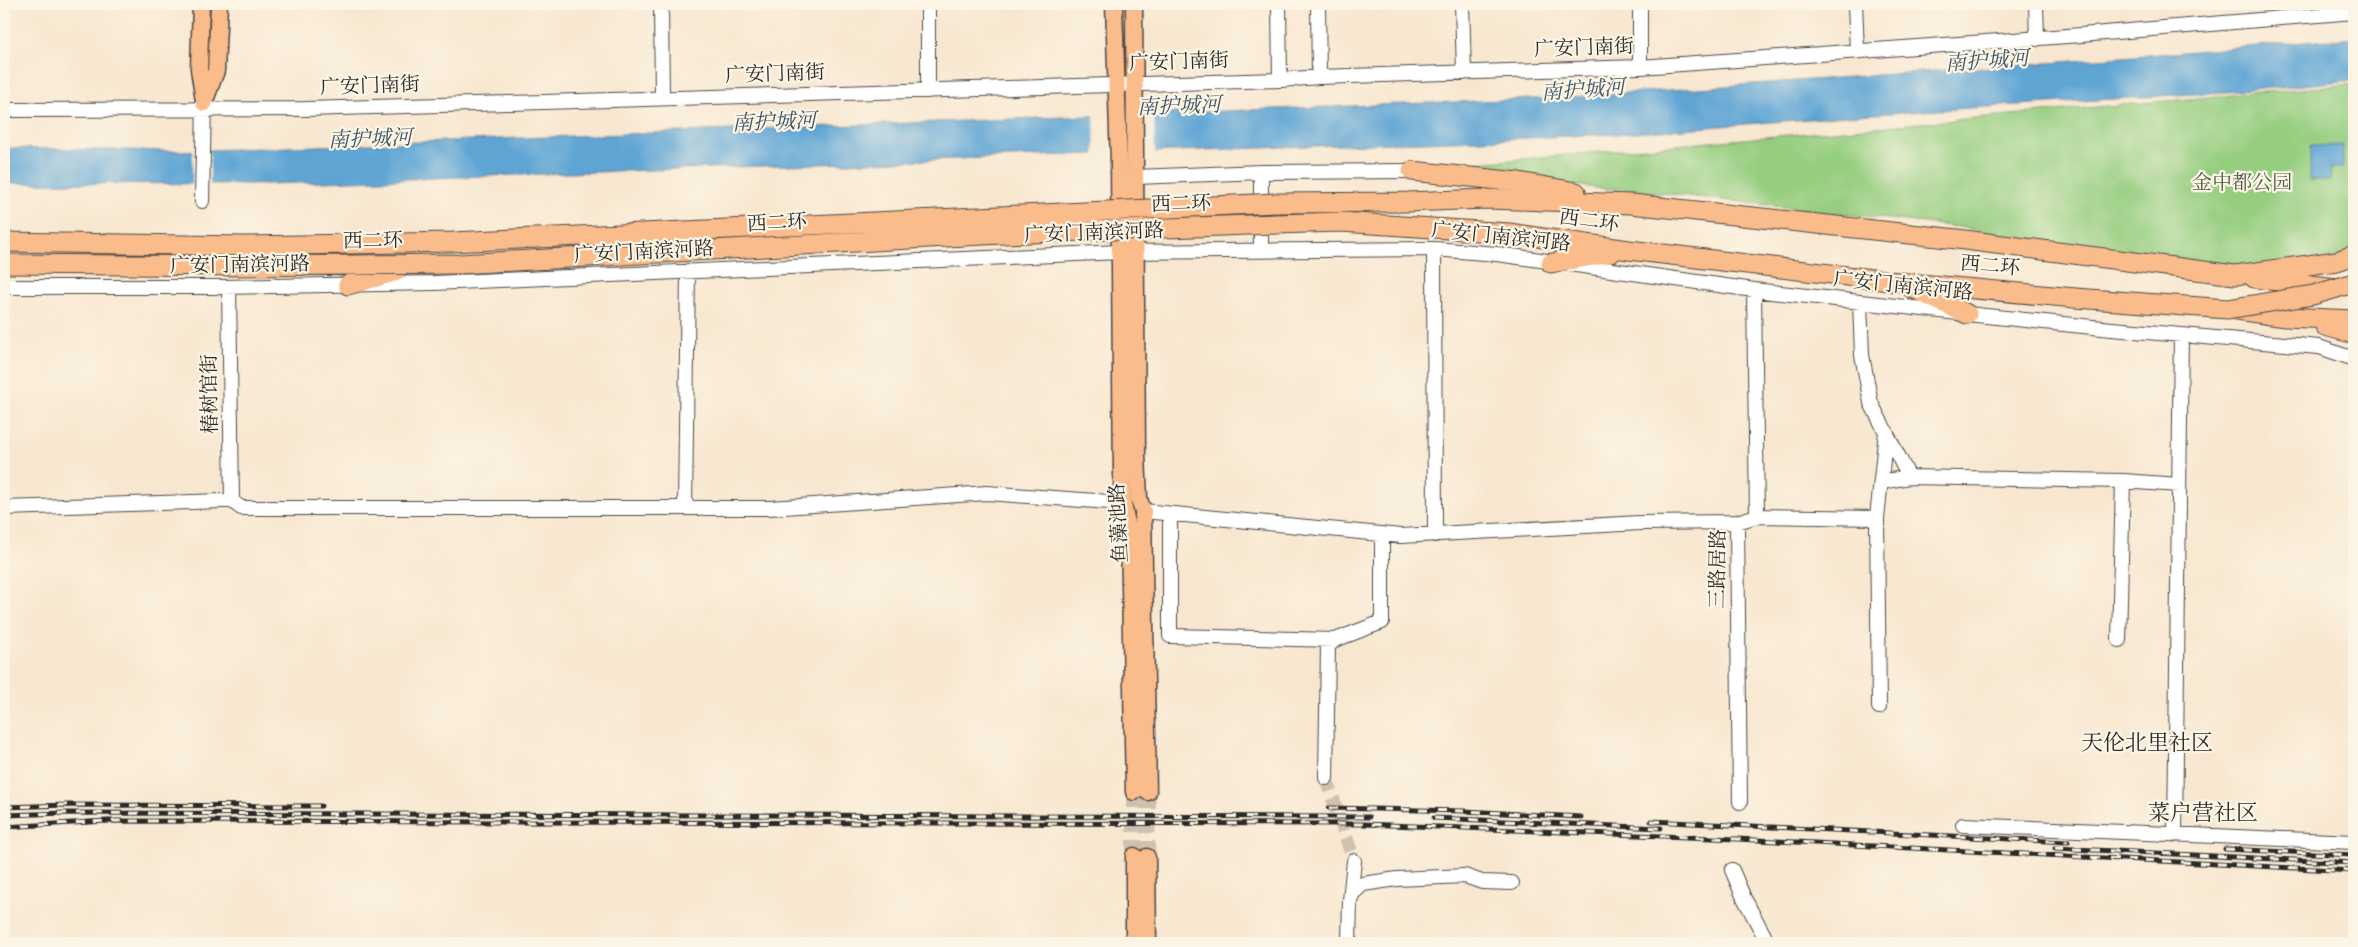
<svg xmlns="http://www.w3.org/2000/svg" width="2358" height="947" font-family="Vollkorn,'Noto Serif SC',serif">
<style>
.green{fill:#96ce80;stroke:#607c56}
.water{fill:#5fa5d4;stroke:#456880}
.pier{fill:#f8e7d0}
.lines{fill:none;stroke-linecap:round;stroke-linejoin:round}
.minor-tunnel{stroke:#cfc1af;stroke-width:14;stroke-dasharray:14 7;stroke-linecap:butt}
.major-tunnel{stroke:#cfc1af;stroke-width:16;stroke-dasharray:16 8;stroke-linecap:butt}
.minor-casing{stroke:#4a4744;stroke-width:16}
.major-casing{stroke:#4a4744;stroke-width:19}
.highway-casing{stroke:#4a4744;stroke-width:21}
.minor{stroke:#fff;stroke-width:14}
.major{stroke:#fabc8b;stroke-width:16}
.highway{stroke:#fabc8b;stroke-width:19}
.rail-casing{stroke:#2b2b2b;stroke-width:5}
.rail{stroke:#fcf5e5;stroke-width:3;stroke-dasharray:9;stroke-linecap:butt}
.highway-bridge-casing{stroke:#4a4744;stroke-width:21;stroke-linecap:butt}
.highway-bridge{stroke:#fabc8b;stroke-width:19}
.labels{text-anchor:middle;dominant-baseline:central;stroke-width:4.5;stroke-linejoin:round;paint-order:stroke}
.street-label{font-size:20px;fill:#2b2b2b;stroke:#fcf5e5}
.park-label{font-size:20px;fill:#4b5c44;stroke:#fcf5e5}
.water-label{font-size:21px;font-style:italic;fill:#3d5666;stroke:#fcf5e5}
.quarter-label{font-size:22px;fill:#2b2b2b;stroke:#fcf5e5}
</style>
<rect width="100%" height="100%" fill="#fcf5e5"/>
<filter id="ink" filterUnits="userSpaceOnUse"><feTurbulence type="fractalNoise" baseFrequency=".02" numOctaves="2"/><feDisplacementMap in="SourceGraphic" scale="10" xChannelSelector="R" yChannelSelector="G"/><feConvolveMatrix kernelMatrix="1 2 1 2 8 2 1 2 1" color-interpolation-filters="sRGB"/></filter>
<filter id="wash" filterUnits="userSpaceOnUse"><feTurbulence type="fractalNoise" baseFrequency=".0096" numOctaves="4" result="noise"/><feDisplacementMap in="SourceGraphic" scale="20" xChannelSelector="R" yChannelSelector="G"/><feGaussianBlur stdDeviation="1.12" result="paint"/><feColorMatrix in="noise" values="0 0 0 0 0 0 0 0 0 0 0 0 0 0 0 0 0 1.4 0 .05"/><feComposite in="paint" operator="in"/></filter>
<g filter="url(#wash)">
<rect width="100%" height="100%" fill="#f8e7d0"/>
<!-- green -->
<path class="green" d="M2354,84V255L2235,275L1959,227L1645,191L1598,188L1433,167Z"/>
<!-- water -->
<path class="water" d="M2354,38V80L2240,91L1859,115L1634,133L1506,139L267,184L4,183V148L179,151L264,148L1558,98L2061,62Z
M2343,145V168H2331L2330,180H2310V146Z"/>
<!-- pier -->
<path class="pier" d="M1154,111L1155,154L1095,156L1094,113Z
M193,148H210V186H192Z"/>
</g>
<g filter="url(#ink)">
<g class="lines">
<!-- minor-tunnel -->
<path class="minor-tunnel" d="M1326,778L1354,861"/>
<!-- major-tunnel -->
<path class="major-tunnel" d="M1134,856V792
M1147,857L1148,792"/>
<!-- minor casing -->
<g class="minor-casing">
<path id="minor" d="M661,4L662,98
M928,4V91
M1279,4L1280,80
M1318,4L1319,77
M1462,4L1464,73
M1640,4V67
M1855,4L1857,51
M2036,4L2037,39
M4,110L306,109L1280,80L1319,77L1640,67L2081,35L2354,12
M1136,177L1261,172L1412,171
M202,201L204,103
M1434,249L1435,535
M1261,251V172
M4,287H221L434,283L1120,252L1434,249L1497,254L1754,290L1967,314L2112,329L2319,347L2354,359
M229,287L232,501
M1860,302L1862,355L1871,403L1909,477L2123,481L2179,485
M1881,482L1909,477
M4,508L223,501H232L241,508H770L987,493L1123,503
M685,508L688,271
M1143,511L1401,536L1640,523L1737,522
M1170,514V636L1335,640
M1757,516L1877,518
M2119,640L2123,481
M1879,707L1877,518L1886,431
M1326,778L1328,646L1335,640L1382,622V535
M1740,802L1737,522L1757,516L1754,290
M1963,825L2354,842
M2175,835L2181,335
M1732,870L1744,898L1768,943
M1350,900L1353,893L1363,884L1397,879L1465,876L1482,882L1512,883
M1349,943L1350,900L1354,861"/>
</g>
<!-- major casing -->
<g class="major-casing">
<path id="major" d="M201,4L199,69L204,101
M1114,4L1119,164L1122,479L1123,503L1129,534L1134,792
M1134,4L1137,455L1139,499L1143,511L1148,792
M204,103L216,71L219,4
M1134,856V943
M1147,857L1148,943"/>
</g>
<!-- highway casing -->
<g class="highway-casing">
<path id="highway" d="M1412,171L1519,182L1576,192
M1276,203L1407,202L1486,199L1631,204L1957,239L2235,275L2337,261L2354,255
M1276,224L1341,222L1509,233L1629,250L1898,282L2075,298
M4,242L244,246L452,242L1000,216
M1551,263L1611,253
M4,264L244,266L459,264L1001,234
M2254,278L2336,288
M348,285L397,271
M1910,287L1967,314
M2237,310L2285,317L2354,320
M2325,326L2354,334"/>
</g>
<!-- minor -->
<use href="#minor" class="minor"/>
<!-- major -->
<use href="#major" class="major"/>
<!-- highway -->
<use href="#highway" class="highway"/>
<!-- rail casing -->
<g class="rail-casing">
<path id="rail" d="M4,807L68,805L321,806
M1329,808L1464,811L1581,817
M4,815L66,813L1369,817
M1434,818L1661,828
M1651,821L2068,842
M4,827L107,821L1364,824L1737,839L2354,871
M2055,848L2354,863
M2225,849L2354,855"/>
</g>
<!-- rail -->
<use href="#rail" class="rail"/>
<!-- highway-bridge casing -->
<g class="highway-bridge-casing">
<path id="highway-bridge" d="M1000,216L1276,203
M1001,234L1276,224
M2075,298L2228,309L2313,295L2354,283"/>
</g>
<!-- highway-bridge -->
<use href="#highway-bridge" class="highway-bridge"/>
</g>
</g>
<g class="labels">
<!-- street labels -->
<g class="street-label">
<text transform="translate(1584 49) rotate(-2)">广安门南街</text>
<text transform="translate(1179 63) rotate(-2)">广安门南街</text>
<text transform="translate(775 75) rotate(-2)">广安门南街</text>
<text transform="translate(370 87) rotate(-2)">广安门南街</text>
<text transform="translate(1181 205) rotate(-2)">西二环</text>
<text transform="translate(1589 222) rotate(8)">西二环</text>
<text transform="translate(777 224) rotate(-3)">西二环</text>
<text transform="translate(1094 234) rotate(-2)">广安门南滨河路</text>
<text transform="translate(1501 238) rotate(6)">广安门南滨河路</text>
<text transform="translate(373 242) rotate(-1)">西二环</text>
<text transform="translate(644 253) rotate(-3)">广安门南滨河路</text>
<text transform="translate(240 266) rotate(-1)">广安门南滨河路</text>
<text transform="translate(1990 267) rotate(5)">西二环</text>
<text transform="translate(1903 287) rotate(6)">广安门南滨河路</text>
<text transform="translate(211 394) rotate(-91)">椿树馆街</text>
<text transform="translate(1120 523) rotate(-93)">鱼藻池路</text>
<text transform="translate(1719 569) rotate(-89)">三路居路</text>
</g>
<!-- park labels -->
<g class="park-label">
<text x="2242" y="184">金中都公园</text>
</g>
<!-- water labels -->
<g class="water-label">
<text transform="translate(1987 62) rotate(-4)">南护城河</text>
<text transform="translate(1583 91) rotate(-4)">南护城河</text>
<text transform="translate(1179 107) rotate(-2)">南护城河</text>
<text transform="translate(774 123) rotate(-2)">南护城河</text>
<text transform="translate(370 140) rotate(-2)">南护城河</text>
</g>
<!-- quarter labels -->
<g class="quarter-label">
<text x="2147" y="744">天伦北里社区</text>
<text x="2203" y="814">菜户营社区</text>
</g>
</g>
<!-- margin -->
<rect width="2358" height="947" fill="none" stroke="#fcf5e5" stroke-width="20"/>
</svg>
